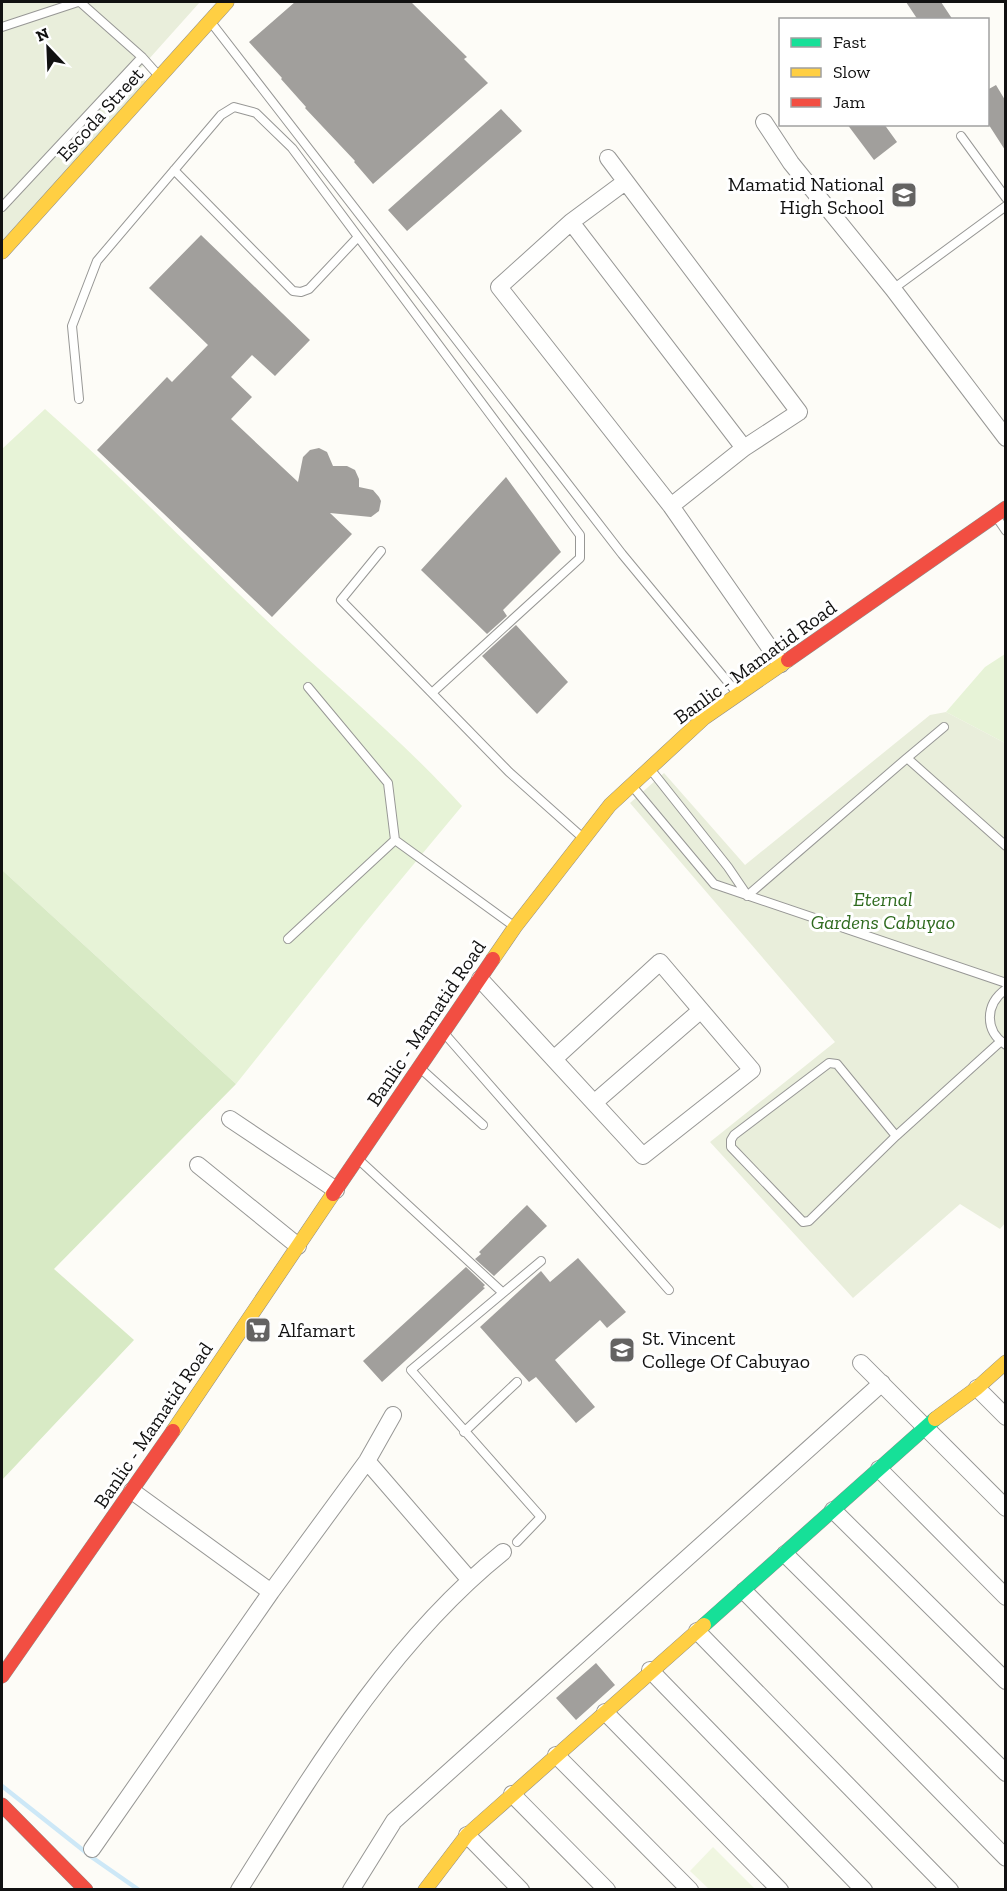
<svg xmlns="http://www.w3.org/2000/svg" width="1007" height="1891" font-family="'Zilla Slab',serif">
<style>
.green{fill:#e7f3d7}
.forest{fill:#d8eac5}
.cemetery{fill:#e9eedb}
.pitch{fill:#f0f6e1}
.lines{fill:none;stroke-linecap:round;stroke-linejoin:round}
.stream{stroke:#cde8f7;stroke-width:4.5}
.building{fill:#a19f9c}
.lane-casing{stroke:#979795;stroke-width:10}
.street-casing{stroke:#979795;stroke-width:18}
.fast-casing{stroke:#8e8d8b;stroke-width:15}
.slow-casing{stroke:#8e8d8b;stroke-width:15}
.jam-casing{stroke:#8e8d8b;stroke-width:15}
.lane{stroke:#fffffe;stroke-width:8}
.street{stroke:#fffffe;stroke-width:16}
.fast{stroke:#16e098;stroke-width:14}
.slow{stroke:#ffcf43;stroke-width:14}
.jam{stroke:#f24e42;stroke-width:14}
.labels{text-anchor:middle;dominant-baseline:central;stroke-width:6;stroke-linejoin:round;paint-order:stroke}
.street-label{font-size:20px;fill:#111;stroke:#fff}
.poi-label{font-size:20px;fill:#111;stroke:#fff;text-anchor:start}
.park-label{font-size:20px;font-style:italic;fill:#2f6b1f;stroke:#fff}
</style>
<rect width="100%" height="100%" fill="#fdfcf7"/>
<!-- green -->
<path class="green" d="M45,409C127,481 202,560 281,634C342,691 406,744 462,806L364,924L236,1084L2,870V449Z
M1005,654V743L946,712L985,667Z"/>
<!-- forest -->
<path class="forest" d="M2,870L236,1084L54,1269L134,1340L2,1480Z"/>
<!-- cemetery -->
<path class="cemetery" d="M2,2H200L140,69L146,83L2,242Z
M946,712L1005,743L1006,1222L1000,1229L960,1204L853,1298L710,1142L835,1042L630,803L664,773L745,865L930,715Z"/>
<!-- pitch -->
<path class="pitch" d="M713,1847L755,1889H709L690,1871Z"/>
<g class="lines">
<!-- stream -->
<path class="stream" d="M2,1786L93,1858L139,1890"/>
</g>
<!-- building -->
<path class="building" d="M295,2H411L467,57L464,59L488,83L373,184L354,162L355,161L305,108L306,107L281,79L282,78L249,42Z
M906,2H941L953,20H918Z
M996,85L1005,100V150L987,122V90Z
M501,109L522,131L407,231L388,210Z
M847,124H884L897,142L874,160Z
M201,235L310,340L275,376L252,355L231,377L252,397L231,419L298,482L303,457L310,450L319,448L327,452L333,466H347L355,470L359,479V487L373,490L379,497L381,501L379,511L371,517L330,513L352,534L272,617L97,450L167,377L172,382L208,345L149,288Z
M506,477L561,552L503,610L507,616L487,634L421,570Z
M516,625L568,682L537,714L482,656Z
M527,1205L547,1226L494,1276L475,1259L481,1254L479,1252Z
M578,1258L626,1312L607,1328L600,1320L555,1360L595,1407L576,1423L536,1377L529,1382L480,1327L541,1271L550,1282Z
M466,1267L485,1285L483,1287L485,1288L382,1382L363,1361Z
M596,1663L615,1685L576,1720L556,1698Z"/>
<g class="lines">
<!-- lane casing -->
<g class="lane-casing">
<path id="lane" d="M210,21L622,554L737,693
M2,27L78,2
M142,57L158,75
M961,136L1006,198
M174,170L293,291L301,292L309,289L358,237
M2,207L142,57L80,2
M893,289L1006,206
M79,399L72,326L97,261L221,115L234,107L256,113L292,148L580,535V558L433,692
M995,515L1006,531
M381,551L341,600L509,772L583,838
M308,687L388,783L395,840
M907,758L944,727
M651,770L728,867L747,895
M633,787L714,884L1006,983
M747,896L907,758L1006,846
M288,939L395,840L515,927
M1006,989C985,1004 984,1031 1006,1045
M444,1033L669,1290
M420,1068L483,1125
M896,1136L837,1064L829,1063L734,1135L731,1140V1147L803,1222L809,1221L896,1136L1000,1042
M358,1159L502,1292
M464,1432L517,1382
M517,1542L541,1517L411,1370L541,1261"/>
</g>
<!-- street casing -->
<g class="street-casing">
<path id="street" d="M764,122L791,163L893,289L1006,438
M608,158L799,412L744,448L671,506
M625,182L571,222L499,287L671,506L781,664
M571,222L744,448
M480,979L643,1156L752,1070L660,962L555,1058
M595,1102L700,1011
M230,1119L336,1190
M198,1165L298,1246
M861,1363L1006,1508
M977,1388L1006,1417
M367,1461L469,1579
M879,1469L1006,1597
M132,1491L271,1592
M833,1510L1006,1681
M785,1554L1006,1773
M744,1591L1006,1858
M697,1631L950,1890
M650,1670L864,1890
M605,1712L780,1890
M556,1755L690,1890
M512,1794L607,1890
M467,1835L521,1890
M92,1849L271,1592L367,1461L393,1415
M239,1890C315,1769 392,1641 503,1552
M351,1890L394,1821L882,1383"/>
</g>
<!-- fast casing -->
<g class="fast-casing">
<path id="fast" d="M704,1625L935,1419"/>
</g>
<!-- slow casing -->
<g class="slow-casing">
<path id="slow" d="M2,252L227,2
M493,959L515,927L610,805L704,718L788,660
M935,1419L977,1388L1006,1362
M173,1431L333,1194
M425,1890L467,1835L704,1625"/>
</g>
<!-- jam casing -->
<g class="jam-casing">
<path id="jam" d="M788,660L1006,508
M333,1194L493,959
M2,1676L173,1431
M2,1805L86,1890"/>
</g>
<!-- lane -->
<use href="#lane" class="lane"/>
<!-- street -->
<use href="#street" class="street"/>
<!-- fast -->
<use href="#fast" class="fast"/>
<!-- slow -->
<use href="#slow" class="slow"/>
<!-- jam -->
<use href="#jam" class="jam"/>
</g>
<!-- icons -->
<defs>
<g id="school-square" transform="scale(1.35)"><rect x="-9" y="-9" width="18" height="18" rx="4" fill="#646362" stroke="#fff"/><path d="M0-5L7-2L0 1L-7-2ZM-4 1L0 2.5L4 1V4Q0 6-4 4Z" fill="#fff"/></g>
<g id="supermarket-square" transform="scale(1.35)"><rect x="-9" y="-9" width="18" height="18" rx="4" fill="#646362" stroke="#fff"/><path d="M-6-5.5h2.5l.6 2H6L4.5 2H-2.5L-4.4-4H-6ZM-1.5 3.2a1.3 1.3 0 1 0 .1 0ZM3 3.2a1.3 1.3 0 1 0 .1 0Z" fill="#fff"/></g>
<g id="university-square" transform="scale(1.35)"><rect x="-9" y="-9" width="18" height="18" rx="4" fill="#646362" stroke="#fff"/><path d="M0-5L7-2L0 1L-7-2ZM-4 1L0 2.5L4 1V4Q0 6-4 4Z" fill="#fff"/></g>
</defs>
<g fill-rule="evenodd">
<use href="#school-square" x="904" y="195"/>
<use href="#supermarket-square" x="258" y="1330"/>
<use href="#university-square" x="622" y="1350"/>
</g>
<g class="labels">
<!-- street labels -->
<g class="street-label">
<text transform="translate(100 114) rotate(-48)">Escoda Street</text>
<text transform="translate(755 662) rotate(-36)">Banlic - Mamatid Road</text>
<text transform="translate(426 1023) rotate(-56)">Banlic - Mamatid Road</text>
<text transform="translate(153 1425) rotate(-56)">Banlic - Mamatid Road</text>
</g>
<!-- poi labels -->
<g class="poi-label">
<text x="884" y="184" text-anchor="end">Mamatid National<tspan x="884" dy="23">High School</tspan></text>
<text x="278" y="1330">Alfamart</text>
<text x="642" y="1338">St. Vincent<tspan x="642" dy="23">College Of Cabuyao</tspan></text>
</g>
<!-- park labels -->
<g class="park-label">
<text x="883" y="899">Eternal<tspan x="883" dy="23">Gardens Cabuyao</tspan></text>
</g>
</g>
<!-- border -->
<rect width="1007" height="1891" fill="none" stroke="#111111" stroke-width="6"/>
<!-- legend -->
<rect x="779" y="18" width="210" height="108" fill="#ffffff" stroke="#a0a0a0" stroke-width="1.5"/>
<rect x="791" y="38" width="30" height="9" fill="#16e098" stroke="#a0a0a0" stroke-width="1.5"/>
<text x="833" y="48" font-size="18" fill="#111111">Fast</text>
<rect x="791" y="68" width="30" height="9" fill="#ffcf43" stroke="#a0a0a0" stroke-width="1.5"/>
<text x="833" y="78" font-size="18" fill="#111111">Slow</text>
<rect x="791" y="98" width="30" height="9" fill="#f24e42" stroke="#a0a0a0" stroke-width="1.5"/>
<text x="833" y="108" font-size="18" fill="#111111">Jam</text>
<!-- north arrow -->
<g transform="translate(48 48) rotate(337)" stroke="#ffffff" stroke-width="4.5" paint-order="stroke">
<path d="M0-4.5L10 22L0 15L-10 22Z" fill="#111111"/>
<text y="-9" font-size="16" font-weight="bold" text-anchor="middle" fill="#111111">N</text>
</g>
</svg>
